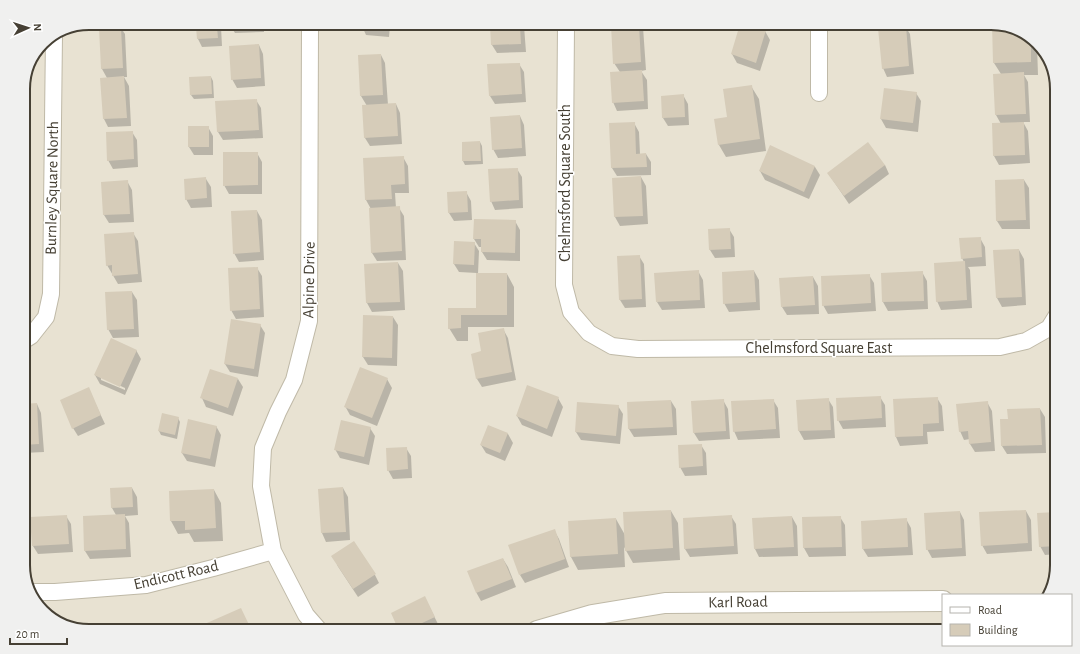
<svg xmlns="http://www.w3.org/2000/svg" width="1080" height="654" font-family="'Alegreya Sans',sans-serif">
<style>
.residential{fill:#e8e2d2}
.shadow{fill:#0003;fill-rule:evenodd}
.building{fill:#d6ccb9}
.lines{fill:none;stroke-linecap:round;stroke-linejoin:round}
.minor-casing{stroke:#bfb9a7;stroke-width:18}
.tertiary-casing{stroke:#bfb9a7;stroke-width:22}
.minor{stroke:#fff;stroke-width:16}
.tertiary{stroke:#fff;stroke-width:20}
.labels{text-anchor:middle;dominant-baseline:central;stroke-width:3;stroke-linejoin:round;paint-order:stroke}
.street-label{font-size:16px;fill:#464034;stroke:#fff}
.rim{fill:none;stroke:#464034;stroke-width:2}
</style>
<rect width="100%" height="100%" fill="#f3f0e5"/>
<!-- residential -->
<path class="residential" d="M991,23L1024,32L1048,56L1057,85V565L1049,595H943V631H89L56,622L32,598L23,569V85L43,42L64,28Z"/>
<!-- shadow -->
<path class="shadow" d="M742,24L765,31L770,40L760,71L737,63L732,54Z
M612,25H642L643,27L646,70L641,71L647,80L648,109L617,111L613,102L620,72L614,63Z
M362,26H390L389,37L366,35Z
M491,26H524L526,52L497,53L492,45Z
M905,26L910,34L914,74L887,77L883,68Z
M197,27H221L222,46L202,47L198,39Z
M231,27H264V32L235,33Z
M100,28H121L125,34L127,77H124L129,86L131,126L108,127L104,119L107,78L102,69Z
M1024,32L1037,45L1038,75H1024L1028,82L1030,122H1023L1028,131L1030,163L999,165L994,156L993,124H1001L996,115L1001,74L994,63Z
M259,45L263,54L265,86L237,88L232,79Z
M381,55L385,63L388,105L396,104L400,113L402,144L370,146L365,138L367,106L361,96Z
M519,64L524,72L526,102L495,104L490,96Z
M211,77L213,81L214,98L194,99L191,95Z
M751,86L759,99L766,151L726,157L719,145L728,118Z
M885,89L916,93L921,101L918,132L886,128L881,119Z
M683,95L688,104L689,125L668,126L663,118Z
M256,100L261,108L263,138L223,140L218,132Z
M520,116L524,125L526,156L498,158L493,149Z
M634,123L639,132L640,154H646L651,162V175L617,176L612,168Z
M208,127L213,136V155H194L189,147Z
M132,132L137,140L138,167L113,169L108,160Z
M480,142L482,146L483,164L465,165L463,161Z
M771,147L815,167L820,175L809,199L765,180L760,171Z
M257,153L262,162V194H229L224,185Z
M403,157L408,166L409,193H395L396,208H399L404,216L406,260L377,261L372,253L371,209L366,200Z
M885,165L889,174L849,204L828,173Z
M517,169L522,177L523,208L495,210L491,201Z
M641,177L646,186L648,224L620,226L615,217L613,179Z
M206,179L211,187L212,207L191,208L186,199Z
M1024,180L1029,188L1030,229H1002L997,221Z
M127,181L132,190L134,222L109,223L104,215Z
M466,192L471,201L472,220L454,221L449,213Z
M257,211L262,220L264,260L239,262L234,253Z
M515,221L520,230V261L487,260L482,252V247H479L474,239Z
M729,229L734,237L735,257L715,258L710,250L709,230Z
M133,233L138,241L142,282L118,284L107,265Z
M980,238L985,247L986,266L968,267L970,270L972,308L941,310L937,301L964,262L962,258Z
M474,243L479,251L478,274H507L514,287V327H468V341H457L449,328V309H477V273L459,272L454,264Z
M1019,250L1024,259L1026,305L1002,307L997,298L994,251Z
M639,256L644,264L646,307L625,308L620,300Z
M398,263L403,271L405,310L372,312L367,303L365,265Z
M257,268L262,276L264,317L236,319L231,310Z
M698,271L703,280L705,308L662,310L657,302Z
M754,271L759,280L760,310L729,312L724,303Z
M922,272L927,281L928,309L888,311L883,302L882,274Z
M869,275L874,283L876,311L828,314L823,305Z
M813,277L818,286L819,314L787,315L782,307Z
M132,292L137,300L139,337L113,338L108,329Z
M393,317L398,325L397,366L368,365L363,357Z
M260,325L265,333L258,377L230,372L225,364Z
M503,329L508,338L516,380L482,387L477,379L482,352Z
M136,350L141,359L125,395L100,384L95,375ZM101,377L125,388V390L101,380Z
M238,379L243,387L233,416L206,407L202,398Z
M387,379L392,388L377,426L350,415L345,406Z
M528,387L558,398L563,407L552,437L522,425L517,416Z
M88,388L105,424L78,436L73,428Z
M880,397L885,405L886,427L843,429L838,420Z
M937,398L942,406L944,431L927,432L928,444L900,446L896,437L894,400Z
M828,399L833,407L835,438L804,440L799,431L797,401Z
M723,400L728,409L730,439L699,441L694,433Z
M773,400L778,408L780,438L738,440L734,431Z
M671,401L676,409L677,435L634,437L629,429L628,403Z
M987,402L992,411L995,451L975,452L970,444V439L964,440L960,431Z
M37,404L41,413L44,452L23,453V405Z
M618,406L623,414L620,444L581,440L576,432Z
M1040,409L1045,417L1046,453L1007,454L1002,446L1009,420Z
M178,418L180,422L177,439L161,435L159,431Z
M216,426L221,435L215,467L187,461L182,453Z
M489,426L508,434L513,443L505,461L486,453L481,445Z
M370,428L375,436L369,465L340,458L335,449Z
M701,445L706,453L707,475L685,476L680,467Z
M406,448L411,456L412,478L393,479L388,470Z
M132,488L137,497L138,515L125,516L129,523L131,557L90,559L85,551L116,515L112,508L111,489Z
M343,488L348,497L350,540L326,542L322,533L319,490Z
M214,490L221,503L223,541L194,542L189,533L178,534L171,521L170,492Z
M671,511L678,523L680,560L633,563L624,547L625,567L578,570L571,557L569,522L616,519L625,535Z
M1026,511L1031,520L1032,551L987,554L982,545Z
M960,512L964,520L966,556L932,558L927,549Z
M1057,513V554L1045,555L1040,546Z
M66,516L71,524L73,552L38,554L33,546Z
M731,516L736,524L738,554L690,557L685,549Z
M792,517L797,526L798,556L759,557L755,549Z
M840,517L845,525L846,556L809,557L804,548L803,518Z
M906,519L911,528L913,555L868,557L863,549Z
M554,530L559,539L569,567L525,583L520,575Z
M503,559L508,567L516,587L481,601L476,592Z
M337,565L375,575L379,583L358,597Z
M429,606L439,626L427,631H401Z"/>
<!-- building -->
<path class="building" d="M992,23L1024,32L1031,39V62L993,63Z
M740,24H748L766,30L756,63L731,54Z
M611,25H639L641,62L613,64Z
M906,25L909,66L882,69L878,28Z
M490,26H520L521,44L491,45Z
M196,27H217L218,38L197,39Z
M99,28H121L123,68L101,69Z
M259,44L261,78L231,80L229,46Z
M381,54L383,95L360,96L358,55Z
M520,63L522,94L489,96L487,64Z
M642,70L644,101L612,103L610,72Z
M1024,72L1026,114L995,115L993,74Z
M124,76L127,118L103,119L100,78Z
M211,76L212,94L190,95L189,77Z
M752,85L760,139L718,145L714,119L727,117L723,89Z
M884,88L917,92L913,123L880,119Z
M684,94L685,117L662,118L661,96Z
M257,99L259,130L217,132L215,101Z
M396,103L398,136L364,138L362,105Z
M520,115L522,148L492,150L490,117Z
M635,122L636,154L646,153L647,167L611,168L609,123Z
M1024,122L1025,155L993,156L992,123Z
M188,126H209V147H188Z
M133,131L134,159L107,161L106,132Z
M480,141L481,161H462V142Z
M868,142L885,165L844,196L827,173Z
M770,145L815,166L804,192L759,171Z
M223,152H258V185L223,186Z
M404,156L405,184L391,185L392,199L365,200L363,158Z
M518,168L519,200L490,202L488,169Z
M641,176L643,216L614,217L612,178Z
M206,177L207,198L185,200L184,179Z
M1024,179L1026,220L996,221L995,180Z
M128,180L130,214L103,215L101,182Z
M467,191L468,212L448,213L447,192Z
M400,206L402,251L371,253L369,208Z
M257,210L260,252L233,254L231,211Z
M474,219L516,220L515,253L481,252V239H473Z
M730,228L731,249L709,250L708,229Z
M134,232L138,274L112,276V265L106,266L104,234Z
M981,237L982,257L961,259L959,238Z
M454,241L475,242L474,265L453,264Z
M1019,249L1022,297L996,298L993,250Z
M640,255L642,299L619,300L617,256Z
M965,261L967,300L936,302L934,263Z
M398,262L400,302L366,303L364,264Z
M258,267L260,309L230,311L228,268Z
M699,270L700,300L656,302L654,273Z
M754,270L756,302L723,304L722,272Z
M923,271L924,301L882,302L881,273Z
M476,273H507V315H461V328L448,329V308H476Z
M870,274L871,303L822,306L821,276Z
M813,276L815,305L781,307L779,278Z
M132,291L134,329L107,330L105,292Z
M363,315L393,316L392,358L362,357Z
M231,319L261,324L254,369L224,364Z
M504,328L512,372L476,379L471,354L481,351L478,333Z
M111,338L137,350L120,387L94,375Z
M360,367L388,378L372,418L344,407Z
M210,369L238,378L228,408L200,398Z
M527,385L559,397L547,429L516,416Z
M89,387L101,415L72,429L60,400Z
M881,396L882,418L837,421L836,398Z
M938,397L939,423L923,424V436L895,437L893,399Z
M829,398L831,430L798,431L796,400Z
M724,399L726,431L693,433L691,401Z
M774,399L776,429L733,432L731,401Z
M671,400L673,427L628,429L627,402Z
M988,401L991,442L969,444L968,431L959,432L956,404Z
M577,402L619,405L616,436L575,432Z
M37,403L39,444L23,445V404Z
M1040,408L1042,445L1001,446L1000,419H1008L1007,409Z
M162,413L179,417L175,435L158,431Z
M188,419L217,426L210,459L181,453Z
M341,420L371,427L364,457L334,450Z
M488,425L508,433L500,453L480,445Z
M702,444L703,466L679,468L678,445Z
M407,447L408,469L387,471L386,448Z
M132,487L133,507L111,508L110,488Z
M343,487L346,532L321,533L318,489Z
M214,489L216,528L185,530V521H170L169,491Z
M671,510L673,548L625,551L623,512Z
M1026,510L1028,543L981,546L979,512Z
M960,511L962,548L926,550L924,513Z
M1057,512V546L1039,547L1037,513Z
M125,514L126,549L84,551L83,516Z
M67,515L69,544L32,546L30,517Z
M732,515L734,546L684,549L683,518Z
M792,516L794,547L754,549L752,518Z
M841,516L842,547L803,548L802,517Z
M616,518L618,554L570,557L568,521Z
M907,518L908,547L862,549L861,521Z
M555,529L565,559L519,575L508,545Z
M354,541L376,574L353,589L331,556Z
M503,558L512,579L476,593L467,571Z
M425,596L435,617L405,631H399L391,613Z
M241,608L252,631H203L200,626Z
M178,627L179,631H155V630Z"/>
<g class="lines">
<!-- minor casing -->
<g class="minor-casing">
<path id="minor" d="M819,24V93
M566,25L564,285L571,312L589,333L612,346L638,349L1000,347L1026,341L1049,328L1057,315
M310,27L309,321L294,380L278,412L263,448L261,486L273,551L306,615L320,631
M23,341L31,336L46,317L51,294L54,35
M30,592H55L146,585L213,568L273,551"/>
</g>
<!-- tertiary casing -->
<g class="tertiary-casing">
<path id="tertiary" d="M537,631L592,615L665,603L943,601"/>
</g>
<!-- minor -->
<use href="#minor" class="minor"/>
<!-- tertiary -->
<use href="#tertiary" class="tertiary"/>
</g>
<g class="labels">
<!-- street labels -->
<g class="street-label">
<text transform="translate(565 183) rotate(-90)">Chelmsford Square South</text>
<text transform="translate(52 188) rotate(-89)">Burnley Square North</text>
<text transform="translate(309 280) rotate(-89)">Alpine Drive</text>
<text x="819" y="348">Chelmsford Square East</text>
<text transform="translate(176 575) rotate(-13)">Endicott Road</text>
<text transform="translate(738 602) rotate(-1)">Karl Road</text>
</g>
</g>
<!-- crop -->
<path d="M0 0H1080V654H0ZM89 30H991A59 59 0 0 1 1050 89V565A59 59 0 0 1 991 624H89A59 59 0 0 1 30 565V89A59 59 0 0 1 89 30Z" fill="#f0f0ef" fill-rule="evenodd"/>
<path class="rim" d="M89 30H991A59 59 0 0 1 1050 89V565A59 59 0 0 1 991 624H89A59 59 0 0 1 30 565V89A59 59 0 0 1 89 30Z"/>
<!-- legend -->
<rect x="942" y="594" width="130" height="52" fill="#ffffff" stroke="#b5b3ae"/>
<rect x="950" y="607" width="20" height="6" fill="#ffffff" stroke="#b5b3ae"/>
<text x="978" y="614" font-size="12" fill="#464034">Road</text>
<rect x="950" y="624" width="20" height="12" fill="#d6ccb9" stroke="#b5b3ae"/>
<text x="978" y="634" font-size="12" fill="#464034">Building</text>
<!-- north arrow -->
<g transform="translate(28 28) rotate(87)" stroke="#ffffff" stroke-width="3" paint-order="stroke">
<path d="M0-3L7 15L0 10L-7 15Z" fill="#464034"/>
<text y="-6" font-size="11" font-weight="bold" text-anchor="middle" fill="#464034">N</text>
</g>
<!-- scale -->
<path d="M10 638v6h57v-6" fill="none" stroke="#464034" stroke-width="2"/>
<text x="16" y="638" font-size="12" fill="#464034" stroke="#ffffff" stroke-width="3" paint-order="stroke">20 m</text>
</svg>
